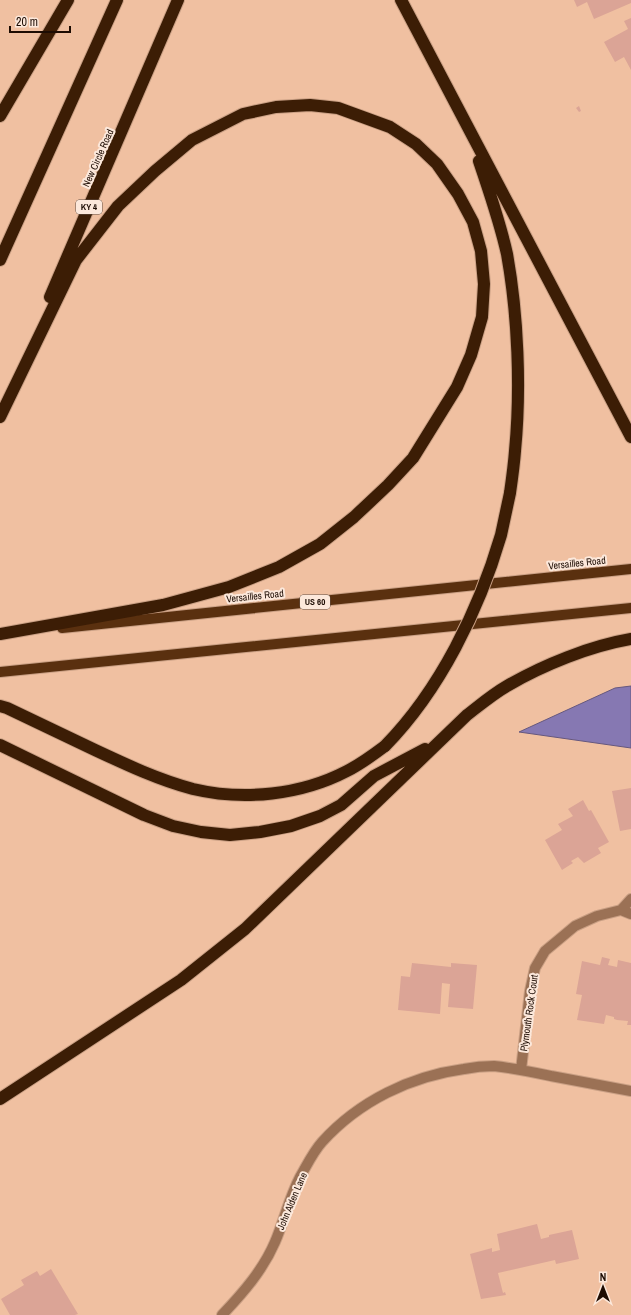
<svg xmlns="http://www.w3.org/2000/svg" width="631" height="1315" font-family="'Archivo Narrow',sans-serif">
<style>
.water{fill:#8678b2;stroke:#66587e}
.building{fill:#dba496}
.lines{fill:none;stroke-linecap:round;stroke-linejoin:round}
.minor-casing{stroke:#caa085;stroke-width:12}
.major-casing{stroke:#caa085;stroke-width:12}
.highway-casing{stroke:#caa085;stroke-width:14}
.minor{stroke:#9b7155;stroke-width:10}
.major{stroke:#5a300f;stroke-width:10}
.highway{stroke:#3c1d05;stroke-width:12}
.highway-bridge-casing{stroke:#caa085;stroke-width:14;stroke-linecap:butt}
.highway-bridge{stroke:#3c1d05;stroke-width:12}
.labels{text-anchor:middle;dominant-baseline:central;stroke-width:4;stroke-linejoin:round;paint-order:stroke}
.shield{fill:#fce8db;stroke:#604e44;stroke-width:1}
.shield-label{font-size:9px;font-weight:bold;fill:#1d0c03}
.street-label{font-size:10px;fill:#1d0c03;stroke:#fce8db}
</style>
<rect width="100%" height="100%" fill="#f0c0a1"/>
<!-- water -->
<path class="water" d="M631,686V748L519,732L615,688Z"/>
<!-- building -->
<path class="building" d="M574,0H631V3L594,19L587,2L577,7Z
M631,18V70L624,57L615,62L604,42L628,29L624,21Z
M579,106L581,111L579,112L576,108Z
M631,788V829L620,831L612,791Z
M583,800L589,811L591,810L609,842L598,848L601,853L584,863L578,857L571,861L573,863L562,870L545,840L562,830L558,824L573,816L568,809Z
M602,957L610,959L608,965L617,967L618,960L631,963V1025H627L628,1021L617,1020L614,1019V1017L606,1015L604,1024L577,1020L582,995L576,994L582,961L600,965Z
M412,963L451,967V963L477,965L473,1009L448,1007L450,984L442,983L440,1014L398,1010L401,976L410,977Z
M537,1224L541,1239L549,1237V1235L572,1230L579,1259L556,1264L555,1260L498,1273L503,1293L505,1292L506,1295L481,1299L470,1254L492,1248V1252L500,1250L497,1234Z
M51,1269L78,1314L75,1315H10L1,1299L24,1285L21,1280L37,1271L40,1276Z"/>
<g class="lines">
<!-- minor casing -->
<g class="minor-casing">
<path id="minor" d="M621,910L631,914
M521,1070L530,991L535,968L545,951L575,926L597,916L621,910L631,899
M222,1315C243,1293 263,1270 275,1242C284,1221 289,1198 300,1177C307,1165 313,1152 322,1142C359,1101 411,1076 464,1069C474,1067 485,1066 494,1066C513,1068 532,1072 551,1076C578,1081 604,1086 631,1091"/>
</g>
<!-- major casing -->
<g class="major-casing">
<path id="major" d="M62,628L631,569
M0,672L631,608"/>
</g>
<!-- highway casing -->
<g class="highway-casing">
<path id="highway" d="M401,0L631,437
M0,116L68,0
M479,161C489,191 500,222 507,254C518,315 521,389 515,451C514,465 512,479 510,493
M0,260L117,0
M50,297L178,0
M0,417L76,260L118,206L155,171L192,140L243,114L276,107L310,105L338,108L390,127L416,144L437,164L458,194L473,222L481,251L484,284L482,317L471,355L457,387L413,458L388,485L354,517L320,544L279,567L229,587L163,605L0,634
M0,706L7,708C36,722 66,736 95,750C127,765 159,780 193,789C244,801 301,795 347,771C361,764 373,755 385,746
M0,745L144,815L173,826L201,832L230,835L260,832L291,826L320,816L341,805L374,776L425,749
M0,1099L181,980L245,929L467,715C480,705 493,694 507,686C543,665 590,646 631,639"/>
</g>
<!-- minor -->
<use href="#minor" class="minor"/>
<!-- major -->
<use href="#major" class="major"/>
<!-- highway -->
<use href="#highway" class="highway"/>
<!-- highway-bridge casing -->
<g class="highway-bridge-casing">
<path id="highway-bridge" d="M385,746C440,690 479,610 501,535C504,521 507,507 510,493"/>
</g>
<!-- highway-bridge -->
<use href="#highway-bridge" class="highway-bridge"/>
</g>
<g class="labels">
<!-- shield labels -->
<g class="shield">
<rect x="76" y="200" width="26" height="14" rx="3"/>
<rect x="300" y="595" width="30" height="14" rx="3"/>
</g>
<g class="shield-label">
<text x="89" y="207">KY 4</text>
<text x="315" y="602">US 60</text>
</g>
<!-- street labels -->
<g class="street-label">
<text transform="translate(98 158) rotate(-66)">New Circle Road</text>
<text transform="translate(577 563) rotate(-6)">Versailles Road</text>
<text transform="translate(255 596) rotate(-6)">Versailles Road</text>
<text transform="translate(529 1013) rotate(-82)">Plymouth Rock Court</text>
<text transform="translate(292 1201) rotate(-67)">John Alden Lane</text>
</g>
</g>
<!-- north arrow -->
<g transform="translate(603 1287)" stroke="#fce8db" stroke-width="3" paint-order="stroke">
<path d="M0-3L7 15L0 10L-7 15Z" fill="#1d0c03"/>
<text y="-6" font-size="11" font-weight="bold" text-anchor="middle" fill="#1d0c03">N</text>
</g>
<!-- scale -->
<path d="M10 26v6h60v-6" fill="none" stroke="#1d0c03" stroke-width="2"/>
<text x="16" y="26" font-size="12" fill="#1d0c03" stroke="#fce8db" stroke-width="3" paint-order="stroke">20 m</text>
</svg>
